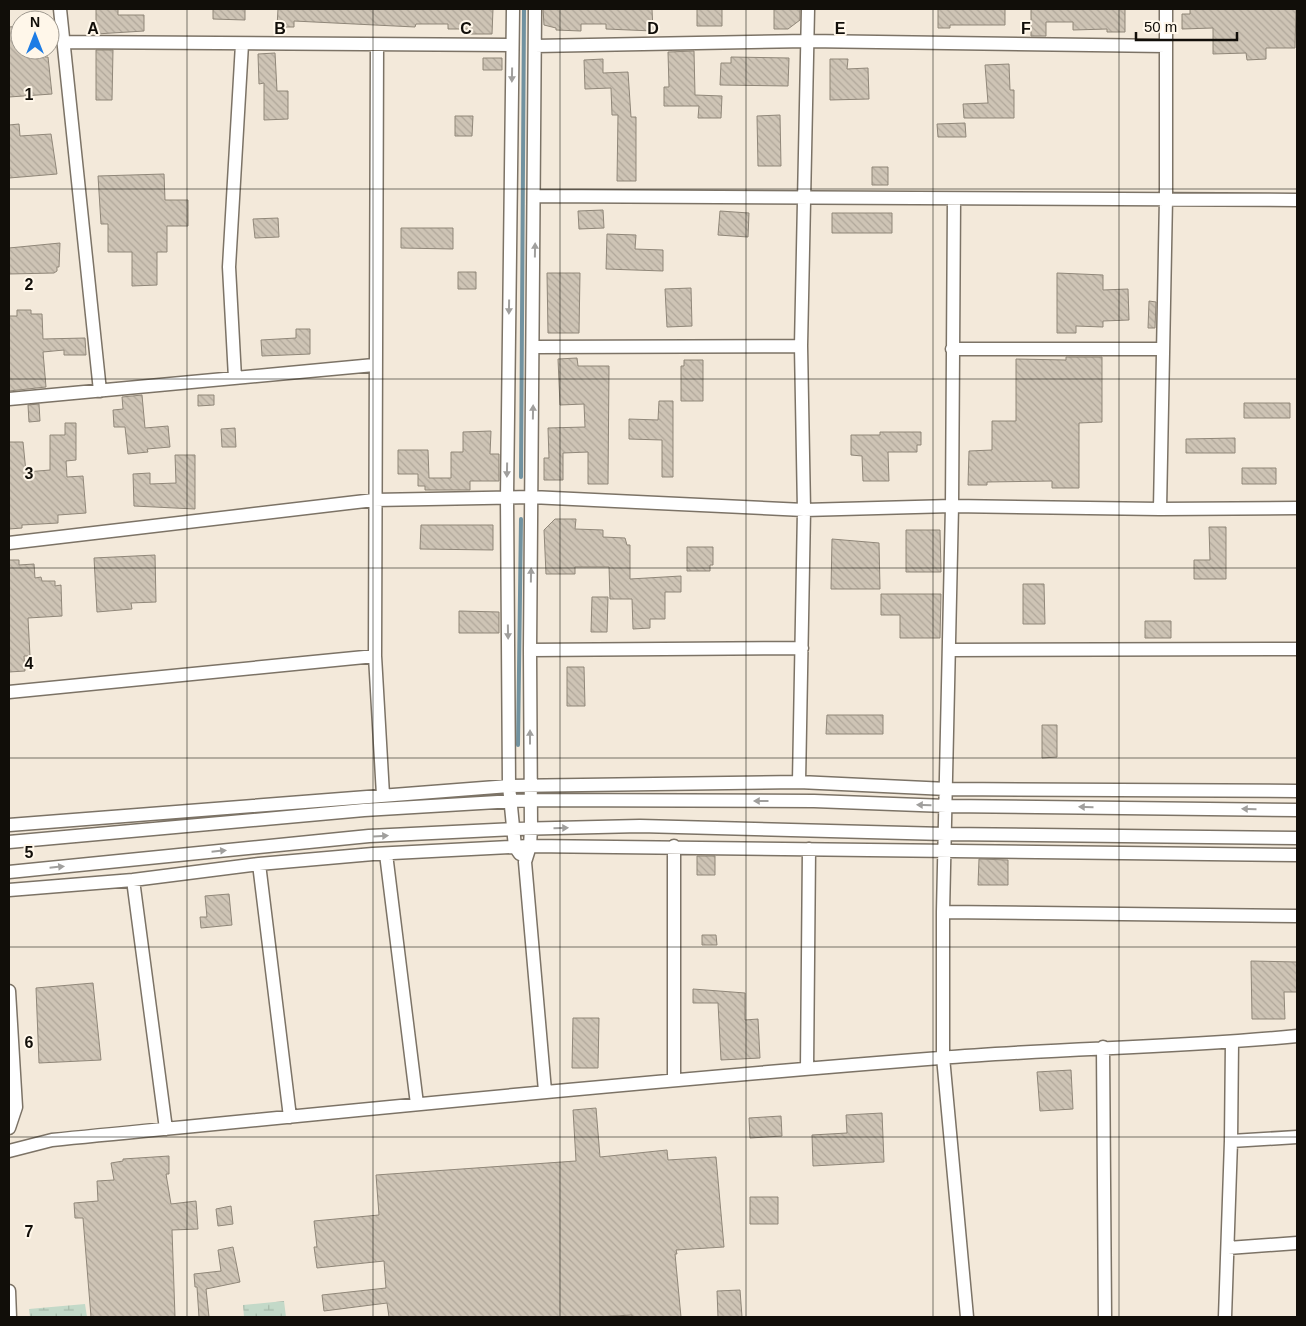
<svg xmlns="http://www.w3.org/2000/svg" width="1306" height="1326" font-family="Arial,sans-serif">
<style>
.wetland{fill:url(#wetland-marsh)}
.lines{fill:none;stroke-linecap:round;stroke-linejoin:round}
.stream{stroke:#7192a0;stroke-width:4}
.building{fill:url(#building-back-hatch);stroke:#908779}
.minor-casing{stroke:#7c7366;stroke-width:15}
.minor{stroke:#fff;stroke-width:12}
.oneway{fill:#a09f9d}
.grid{fill:none;stroke:#110e09;stroke-width:1;stroke-opacity:0.55}
.grid-label{font-size:16px;text-anchor:middle;font-weight:bold;fill:#110e09;stroke:#fff7ea;stroke-width:4;stroke-linejoin:round;paint-order:stroke}
</style>
<defs>
<pattern id="wetland-marsh" width="20" height="14" patternUnits="userSpaceOnUse" patternTransform="scale(1.25)"><rect width="20" height="14" fill="#c3d9c8"/><path d="M1 5h8M5 5V1M11 12h8M15 12V8" fill="none" stroke="#a6b9aa"/></pattern>
<pattern id="building-back-hatch" width="6" height="6" patternUnits="userSpaceOnUse" patternTransform="scale(1.25)"><rect width="6" height="6" fill="#cec4b5"/><path d="M-1 5l2 2M0 0l6 6M5-1l2 2" fill="none" stroke="#b0a79a"/></pattern>
</defs>
<rect width="100%" height="100%" fill="#f3e9da"/>
<!-- wetland -->
<path class="wetland" d="M284,1301L286,1317H244L243,1305Z
M85,1304L87,1317H30L29,1309Z"/>
<g class="lines">
<!-- stream -->
<path class="stream" d="M521,477L524,9
M518,745L521,519"/>
</g>
<!-- building -->
<path class="building" d="M96,9H118V15H144V31L96,34Z
M213,9H245V20L213,19Z
M278,9H493L492,34H470V29H448V24H416L415,27L294,21V27H277Z
M543,9H652L653,31L606,29V24H581V31L556,30V28L544,25Z
M697,9H722V26H697Z
M774,9H800V20L788,29H774Z
M938,9H1005V25H950V28H938Z
M1031,9H1125V32H1107V29L1073,30V22H1046V36H1031Z
M1190,9H1296L1295,48H1266V59L1247,60L1246,53L1213,54V28L1182,29V14H1190Z
M20,26V50H44L45,57H48L52,94L9,97V27Z
M96,50H113L112,100H96Z
M694,51L695,95L722,96L721,118H698L699,106H664V87H669L668,52Z
M275,53L277,91H288V119L264,120V83L259,84L258,54Z
M731,57L789,58L788,86L720,85L721,63H731Z
M483,58H502V70H483Z
M603,59V73L628,72L631,117H636V181H617L618,115H612L611,88L585,89L584,60Z
M830,59H848L847,69L868,68L869,99L830,100Z
M1009,64L1010,90H1014V118H964L963,104L988,103L985,65Z
M780,115L781,166H758L757,116Z
M455,116H473L472,136H455Z
M965,123L966,137H938L937,124Z
M19,124L20,136L51,134L57,174L9,178V125Z
M872,167H888V185H872Z
M164,174L165,200H188V226H167V252H157V285L132,286V252H108V224H101L98,176Z
M603,210L604,228L579,229L578,211Z
M720,211L749,213L748,237L718,235Z
M832,213H892V233H832Z
M278,218L279,237L255,238L253,219Z
M401,228H453V249L401,248Z
M607,234L636,235L635,249L663,250V271L606,269Z
M60,243L59,267H57V271L54,273L9,274V248Z
M458,272H476V289H458Z
M547,273H580L579,333H548Z
M1057,273L1103,275V290L1128,289L1129,320L1103,321V327L1076,326V333H1057Z
M691,288L692,326L667,327L665,289Z
M1149,301L1156,302L1155,328H1148Z
M17,310H31V314H42L43,339L85,338L86,355H64V350L43,352L46,387L9,391V316H17Z
M296,329H310V354L262,356L261,340L296,338Z
M1066,357H1102V422L1079,423V488H1052V481L987,482V485H968L969,451L992,450V421H1016V359L1066,360Z
M577,358L578,366H609L608,484H588V452L563,453V480H544V458H549L548,428L585,427L584,404L560,405L558,359Z
M684,360H703V401H681V366H684Z
M142,395L145,428L168,426L170,447L147,449L148,452L128,454L125,427H114L113,410L123,409L122,397Z
M198,395H214V405L198,406Z
M659,401H673V477H662V440L629,439V419L658,420Z
M1244,403H1290V418H1244Z
M39,404L40,421L29,422L28,405Z
M65,423H76V460L66,461L67,477L83,476L86,513L58,515V523L22,525V528L9,529V442H23L26,472L50,470V435H65Z
M235,428L236,447H222L221,429Z
M491,431L490,454H499V481H470V490H425V486H418V474H398V450H428L429,478H451V452H463V432Z
M880,432H921V445H917V452H888L889,481H863L862,456L851,455V435H880Z
M1235,438V453H1186V439Z
M175,455H195V509L134,506L133,474L150,473V484L176,483Z
M1242,468H1276V484H1242Z
M555,519H576L575,529L603,530V537L625,538L627,545H630V579L681,576V592H665V619H650V628L633,629L632,599H610L609,567H575V574H546L544,530Z
M421,525H493V550L420,549Z
M1209,527H1226V579H1194V560H1210Z
M906,530H940L941,572H906Z
M832,539L879,543L880,589H831Z
M687,547H713V565H710V571H687Z
M155,555L156,602L131,603L132,609L97,612L94,558Z
M9,560H19V565L34,564L35,578L41,577L42,581H55V586L61,585L62,616L28,618L30,656H24L25,671L9,672Z
M1023,584H1044L1045,624H1023Z
M881,594H941L940,638H900V615H881Z
M592,597H608L607,632H591Z
M459,611L499,612V633H459Z
M1145,621H1171V638H1145Z
M567,667H584L585,706H567Z
M827,715H883V734H826Z
M1042,725H1057V757L1042,758Z
M697,856H715V875H697Z
M979,859L1008,860V885H978Z
M229,894L232,925L201,928L200,917H207L205,896Z
M702,935H716L717,945H702Z
M1251,961L1297,962V992H1284L1285,1019H1252Z
M93,983L101,1060L39,1063L36,988Z
M693,989L745,993V1020L758,1019L760,1058L721,1060L718,1003H693Z
M573,1018H599L598,1068H572Z
M1071,1070L1073,1109L1040,1111L1037,1072Z
M596,1108L600,1157L667,1150L668,1160L716,1157L724,1247L676,1250L677,1254H675L681,1317H632V1315L598,1317H389L387,1303L324,1311L322,1295L386,1288L384,1261L317,1268L314,1247H317L314,1221L379,1215L376,1175L576,1161L573,1110Z
M882,1113L884,1162L813,1166L812,1135L847,1133L846,1115Z
M781,1116L782,1136L750,1138L749,1118Z
M169,1156V1174H166L171,1204L196,1201L198,1229L172,1230L175,1317H91L83,1218H75L74,1203L98,1201L97,1181L114,1180L111,1163L123,1161V1159Z
M750,1197H778V1224H750Z
M231,1206L233,1224L218,1226L216,1209Z
M233,1247L240,1282L206,1289L209,1317H199L197,1287H195L194,1274L221,1271L218,1250Z
M740,1290L742,1317H718L717,1291Z"/>
<g class="lines">
<!-- minor casing -->
<g class="minor-casing">
<path id="minor" d="M60,9L100,391
M513,9L507,497L509,786L515,847L520,854
M535,9L530,650L531,828L530,846L525,862L545,1091
M64,42L512,45
M377,45L375,656L383,795
M535,46L808,41L1166,46
M536,196L1297,200
M954,199L952,506L943,912V1057L967,1317
M534,347L801,346
M952,349H1162
M235,378L229,267L242,44
M9,399L374,365
M1160,509L1166,198V9
M9,543L374,500L531,497L804,510L952,506L1160,509L1297,508
M530,650L802,648
M950,650L1297,649
M9,692L375,656
M799,782L804,510L801,346L808,9
M9,825L509,786L799,782L947,789L1297,791
M9,842L364,810L530,800L814,801L946,806L1297,810
M674,846V1080
M386,854L417,1104
M259,864L290,1117
M9,872L369,836L513,829L640,826L945,834L1297,838
M133,880L166,1129
M9,890L133,880L259,864L373,854L530,846L1297,855
M943,912L1297,916
M9,991L16,1107L9,1128
M1103,1047L1105,1317
M807,1069L809,849
M1231,1141L1297,1137
M9,1151L52,1140C348,1111 644,1081 940,1058C1059,1048 1179,1048 1297,1036
M1228,1248L1297,1243
M9,1291L10,1317
M1225,1317L1231,1141L1232,1042"/>
</g>
<!-- minor -->
<use href="#minor" class="minor"/>
</g>
<!-- one-way arrows -->
<defs><path id="oneway-solid" d="M-6-.8H1V-3.2L6.5 0L1 3.2V.8H-6Z" transform="scale(1.25)"/></defs>
<g class="oneway">
<use href="#oneway-solid" transform="translate(512 75) rotate(91)"/>
<use href="#oneway-solid" transform="translate(535 250) rotate(-89)"/>
<use href="#oneway-solid" transform="translate(509 307) rotate(91)"/>
<use href="#oneway-solid" transform="translate(533 412) rotate(-89)"/>
<use href="#oneway-solid" transform="translate(507 470) rotate(91)"/>
<use href="#oneway-solid" transform="translate(531 575) rotate(-89)"/>
<use href="#oneway-solid" transform="translate(508 632) rotate(89)"/>
<use href="#oneway-solid" transform="translate(530 737) rotate(-90)"/>
<use href="#oneway-solid" transform="translate(761 801) rotate(-180)"/>
<use href="#oneway-solid" transform="translate(924 805) rotate(-178)"/>
<use href="#oneway-solid" transform="translate(1086 807) rotate(-179)"/>
<use href="#oneway-solid" transform="translate(1249 809) rotate(-179)"/>
<use href="#oneway-solid" transform="translate(561 828) rotate(-1)"/>
<use href="#oneway-solid" transform="translate(381 836) rotate(-3)"/>
<use href="#oneway-solid" transform="translate(219 851) rotate(-6)"/>
<use href="#oneway-solid" transform="translate(57 867) rotate(-6)"/>
</g>
<!-- grid -->
<path class="grid" d="M187,9V1317M373,9V1317M560,9V1317M746,9V1317M933,9V1317M1119,9V1317M9,189H1297M9,379H1297M9,568H1297M9,758H1297M9,947H1297M9,1137H1297"/>
<g class="grid-label">
<text x="93" y="34">A</text>
<text x="280" y="34">B</text>
<text x="466" y="34">C</text>
<text x="653" y="34">D</text>
<text x="840" y="34">E</text>
<text x="1026" y="34">F</text>
<text x="29" y="100">1</text>
<text x="29" y="290">2</text>
<text x="29" y="479">3</text>
<text x="29" y="669">4</text>
<text x="29" y="858">5</text>
<text x="29" y="1048">6</text>
<text x="29" y="1237">7</text>
</g>
<!-- border -->
<rect width="1306" height="1326" fill="none" stroke="#110e09" stroke-width="20"/>
<!-- north arrow -->
<g transform="translate(35 35)"><circle r="24" fill="#fff7ea" stroke="#a09a90"/>
<path d="M0-4L9 19L0 12L-9 19Z" fill="#1d7ce5"/>
<text y="-8" font-size="14" font-weight="bold" text-anchor="middle" fill="#110e09">N</text>
</g>
<!-- scale -->
<path d="M1136 32v8h101v-8" fill="none" stroke="#110e09" stroke-width="2.5"/>
<text x="1144" y="32" font-size="15" fill="#110e09" stroke="#fff7ea" stroke-width="4" paint-order="stroke">50 m</text>
</svg>
